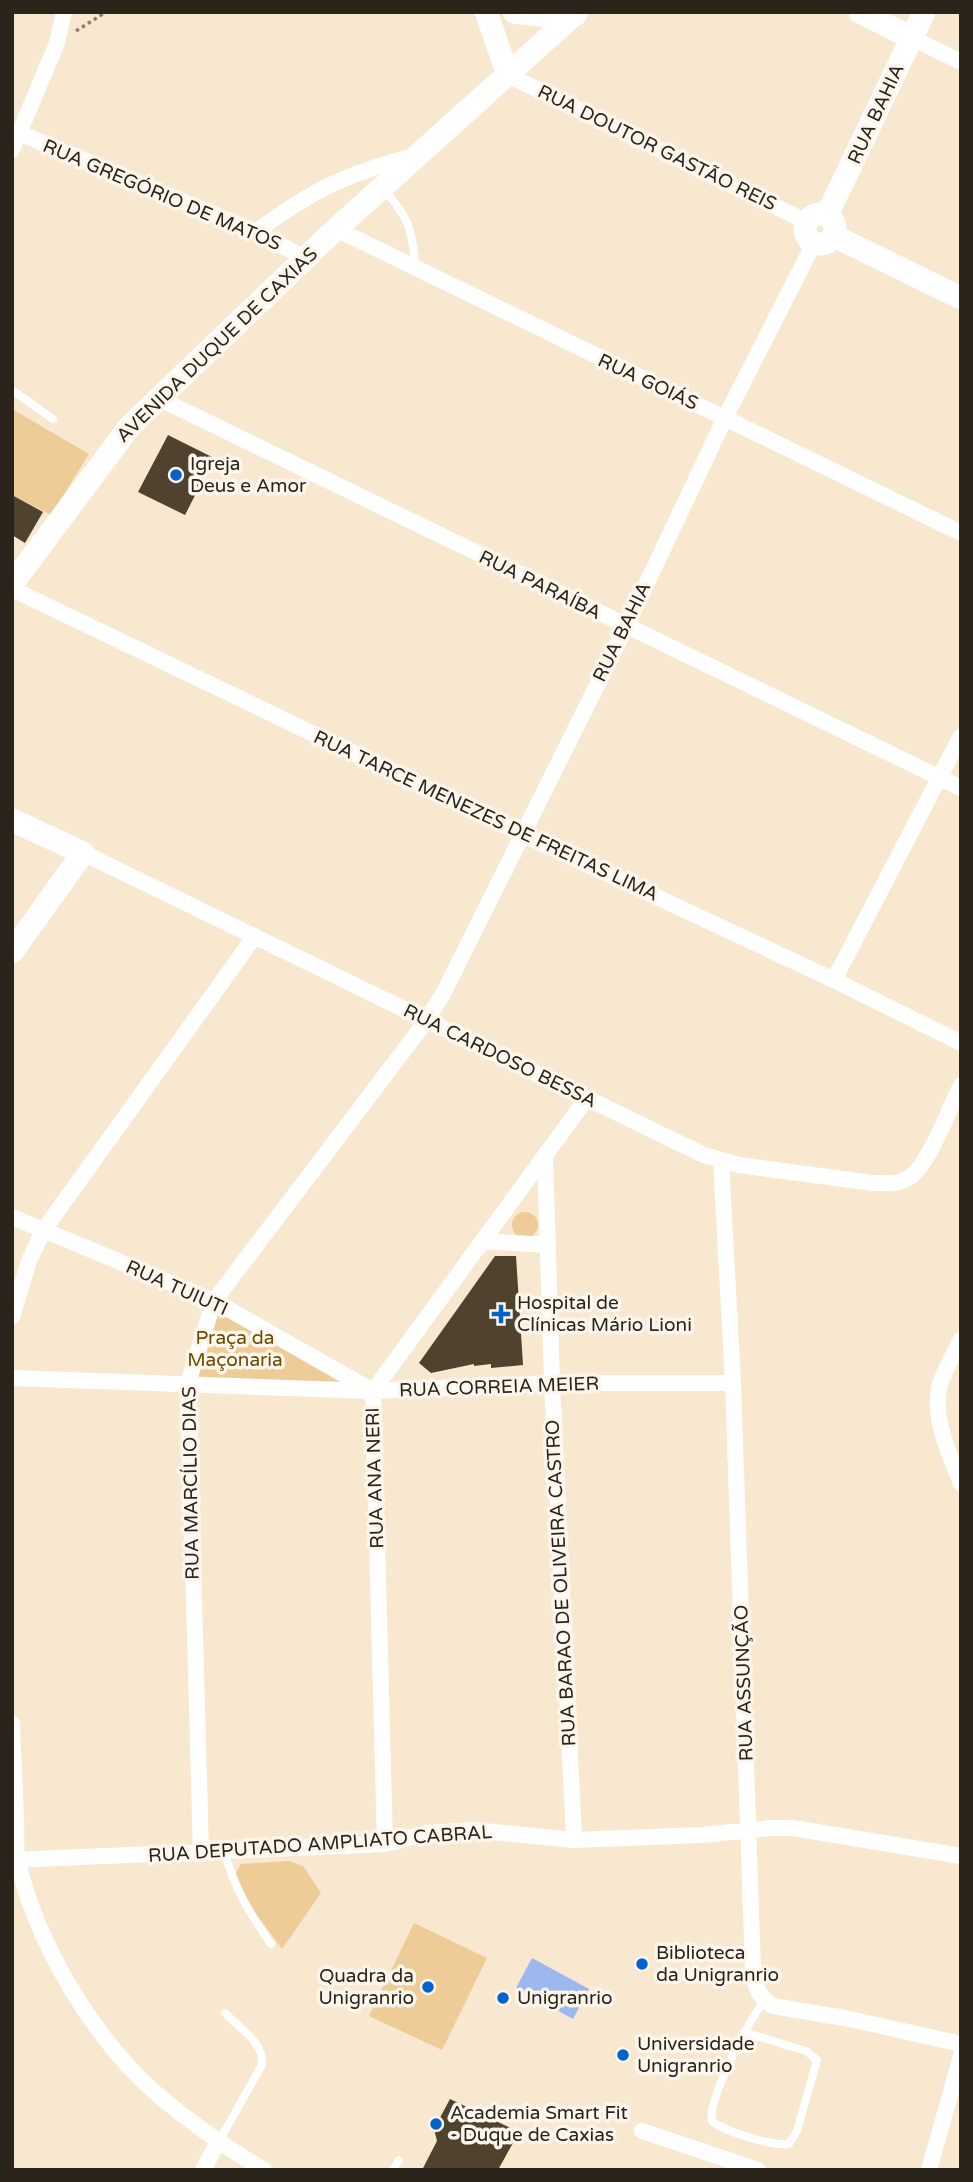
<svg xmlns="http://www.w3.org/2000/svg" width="973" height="2182" font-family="'Varela Round',sans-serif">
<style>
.green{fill:#edcc98}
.water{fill:#9db7ef}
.building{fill:#4f422e}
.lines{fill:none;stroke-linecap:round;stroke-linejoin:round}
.path{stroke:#8c8170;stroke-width:3.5;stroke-dasharray:3.5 3.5;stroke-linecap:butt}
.lane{stroke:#fff;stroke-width:8}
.street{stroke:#fff;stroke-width:16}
.secondary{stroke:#fff;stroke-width:23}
.poi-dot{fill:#0362cb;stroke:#fdf6ec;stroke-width:2.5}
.labels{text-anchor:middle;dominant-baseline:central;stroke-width:7;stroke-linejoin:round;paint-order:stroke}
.street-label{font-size:19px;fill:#2a241b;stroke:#fdf6ec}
.poi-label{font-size:19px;fill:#2a241b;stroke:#fdf6ec;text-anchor:start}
.park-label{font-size:19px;fill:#6d4a00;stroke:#fdf6ec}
</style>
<rect width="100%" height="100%" fill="#f8e8cf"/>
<!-- green -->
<path class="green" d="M12,409L89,454L51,515L12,495Z
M512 1225a13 13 0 1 1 26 0a13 13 0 1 1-26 0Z
M218,1305L372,1384L193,1379Z
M289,1861L303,1866L321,1893L282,1949L254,1911L234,1876L241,1864Z
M414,1923L487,1958L442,2050L369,2016Z"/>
<!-- water -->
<path class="water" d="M532,1958L589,1989L573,2019L516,1988Z"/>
<!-- building -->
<path class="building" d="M168,435L214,458L185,515L138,492Z
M12,495L43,512L25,543L12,535Z
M495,1256H516L523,1365L491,1368V1364L474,1366V1364L431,1373L419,1363Z
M450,2099L519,2132L498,2170H422L437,2141L434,2129Z"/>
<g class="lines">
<!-- path -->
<path class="path" d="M76,31L106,12"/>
<!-- lane -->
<path class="lane" d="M384,190C410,218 412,231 416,269
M12,390L53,419
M224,1852C236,1890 248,1911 271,1944
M744,2032L806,2051L817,2060L797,2131L789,2144C771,2146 726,2132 712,2121C707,2100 750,2019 764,2001
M219,2141L262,2065C265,2044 239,2027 225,2013
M393,2170L399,2160"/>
<!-- street -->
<path class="street" d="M912,38L961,62
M508,75L807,222
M19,133L256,232L305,258
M12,150L57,43L64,12
M336,229L961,533
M256,232C310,191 348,173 414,156
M158,398L961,788
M12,589L522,834L834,980L961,1043
M83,853L677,1142L704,1155L739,1165L873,1183C887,1183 899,1185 910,1177C929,1164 950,1107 961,1085
M834,980L961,736
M545,1159L552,1383L574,1840
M721,1161L733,1383L753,1970C755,1986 758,1997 773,2006L850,2019L961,2044
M12,1217L214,1301L371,1390
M484,1241L547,1245
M12,1317L29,1261L43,1231L255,936
M961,1339C954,1354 945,1369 940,1384C931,1418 950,1454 961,1484
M12,1378L373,1391L552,1383H733
M12,1723C13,1755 15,1787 16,1819C17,1833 15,1848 18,1862C37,1945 95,2041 159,2096C192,2124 227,2148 264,2170
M385,1844L373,1391L587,1098
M201,1853L188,1383L214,1301L427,1020L444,992L626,627L725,418L814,243
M12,1860L385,1844L427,1833L474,1830L574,1840L702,1835L771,1828H793L961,1856
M642,2131L758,2170
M203,2170L218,2142
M929,2170L961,2056"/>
<!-- secondary -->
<path class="secondary" d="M486,12L508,75
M514,12L540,15L576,14
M860,12L912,38
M805 229a15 15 0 1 1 30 0a15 15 0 1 1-30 0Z
M827,215L924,12
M834,236L961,298
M12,584L130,426L336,229L577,12
M12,820L83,853L12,952"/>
</g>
<!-- markers -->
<g class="poi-dot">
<circle cx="176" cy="475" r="7"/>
<path d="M497.5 1303.5h7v7h7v7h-7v7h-7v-7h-7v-7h7z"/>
<circle cx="642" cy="1964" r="7"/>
<circle cx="428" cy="1987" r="7"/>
<circle cx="503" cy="1998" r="7"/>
<circle cx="623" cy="2055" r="7"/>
<circle cx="436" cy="2124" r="7"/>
</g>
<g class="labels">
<!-- street labels -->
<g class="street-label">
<text transform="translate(876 114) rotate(-65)">RUA BAHIA</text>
<text transform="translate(657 148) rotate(26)">RUA DOUTOR GASTÃO REIS</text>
<text transform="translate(162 195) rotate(23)">RUA GREGÓRIO DE MATOS</text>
<text transform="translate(217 345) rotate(-44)">AVENIDA DUQUE DE CAXIAS</text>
<text transform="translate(648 382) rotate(25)">RUA GOIÁS</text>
<text transform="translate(540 585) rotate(26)">RUA PARAÍBA</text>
<text transform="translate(622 632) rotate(-64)">RUA BAHIA</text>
<text transform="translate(486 816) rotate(25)">RUA TARCE MENEZES DE FREITAS LIMA</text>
<text transform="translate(500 1056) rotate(26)">RUA CARDOSO BESSA</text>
<text transform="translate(177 1288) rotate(24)">RUA TUIUTI</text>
<text transform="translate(499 1387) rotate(-2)">RUA CORREIA MEIER</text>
<text transform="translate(375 1478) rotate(-92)">RUA ANA NERI</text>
<text transform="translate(191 1483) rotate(-91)">RUA MARCÍLIO DIAS</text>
<text transform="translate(561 1583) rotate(-93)">RUA BARAO DE OLIVEIRA CASTRO</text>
<text transform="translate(744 1683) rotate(-92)">RUA ASSUNÇÃO</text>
<text transform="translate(320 1844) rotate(-4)">RUA DEPUTADO AMPLIATO CABRAL</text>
</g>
<!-- poi labels -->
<g class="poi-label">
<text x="190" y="464">Igreja<tspan x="190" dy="22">Deus e Amor</tspan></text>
<text x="517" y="1303">Hospital de<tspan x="517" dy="22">Clínicas Mário Lioni</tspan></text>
<text x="656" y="1953">Biblioteca<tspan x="656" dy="22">da Unigranrio</tspan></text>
<text x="414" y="1976" text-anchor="end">Quadra da<tspan x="414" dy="22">Unigranrio</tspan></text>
<text x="517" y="1998">Unigranrio</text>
<text x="637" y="2044">Universidade<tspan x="637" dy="22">Unigranrio</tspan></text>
<text x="450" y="2113">Academia Smart Fit<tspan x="450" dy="22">- Duque de Caxias</tspan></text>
</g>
<!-- park labels -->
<g class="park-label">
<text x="235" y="1338">Praça da<tspan x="235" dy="22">Maçonaria</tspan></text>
</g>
</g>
<!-- border -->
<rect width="973" height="2182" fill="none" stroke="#2a241b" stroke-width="28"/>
</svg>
